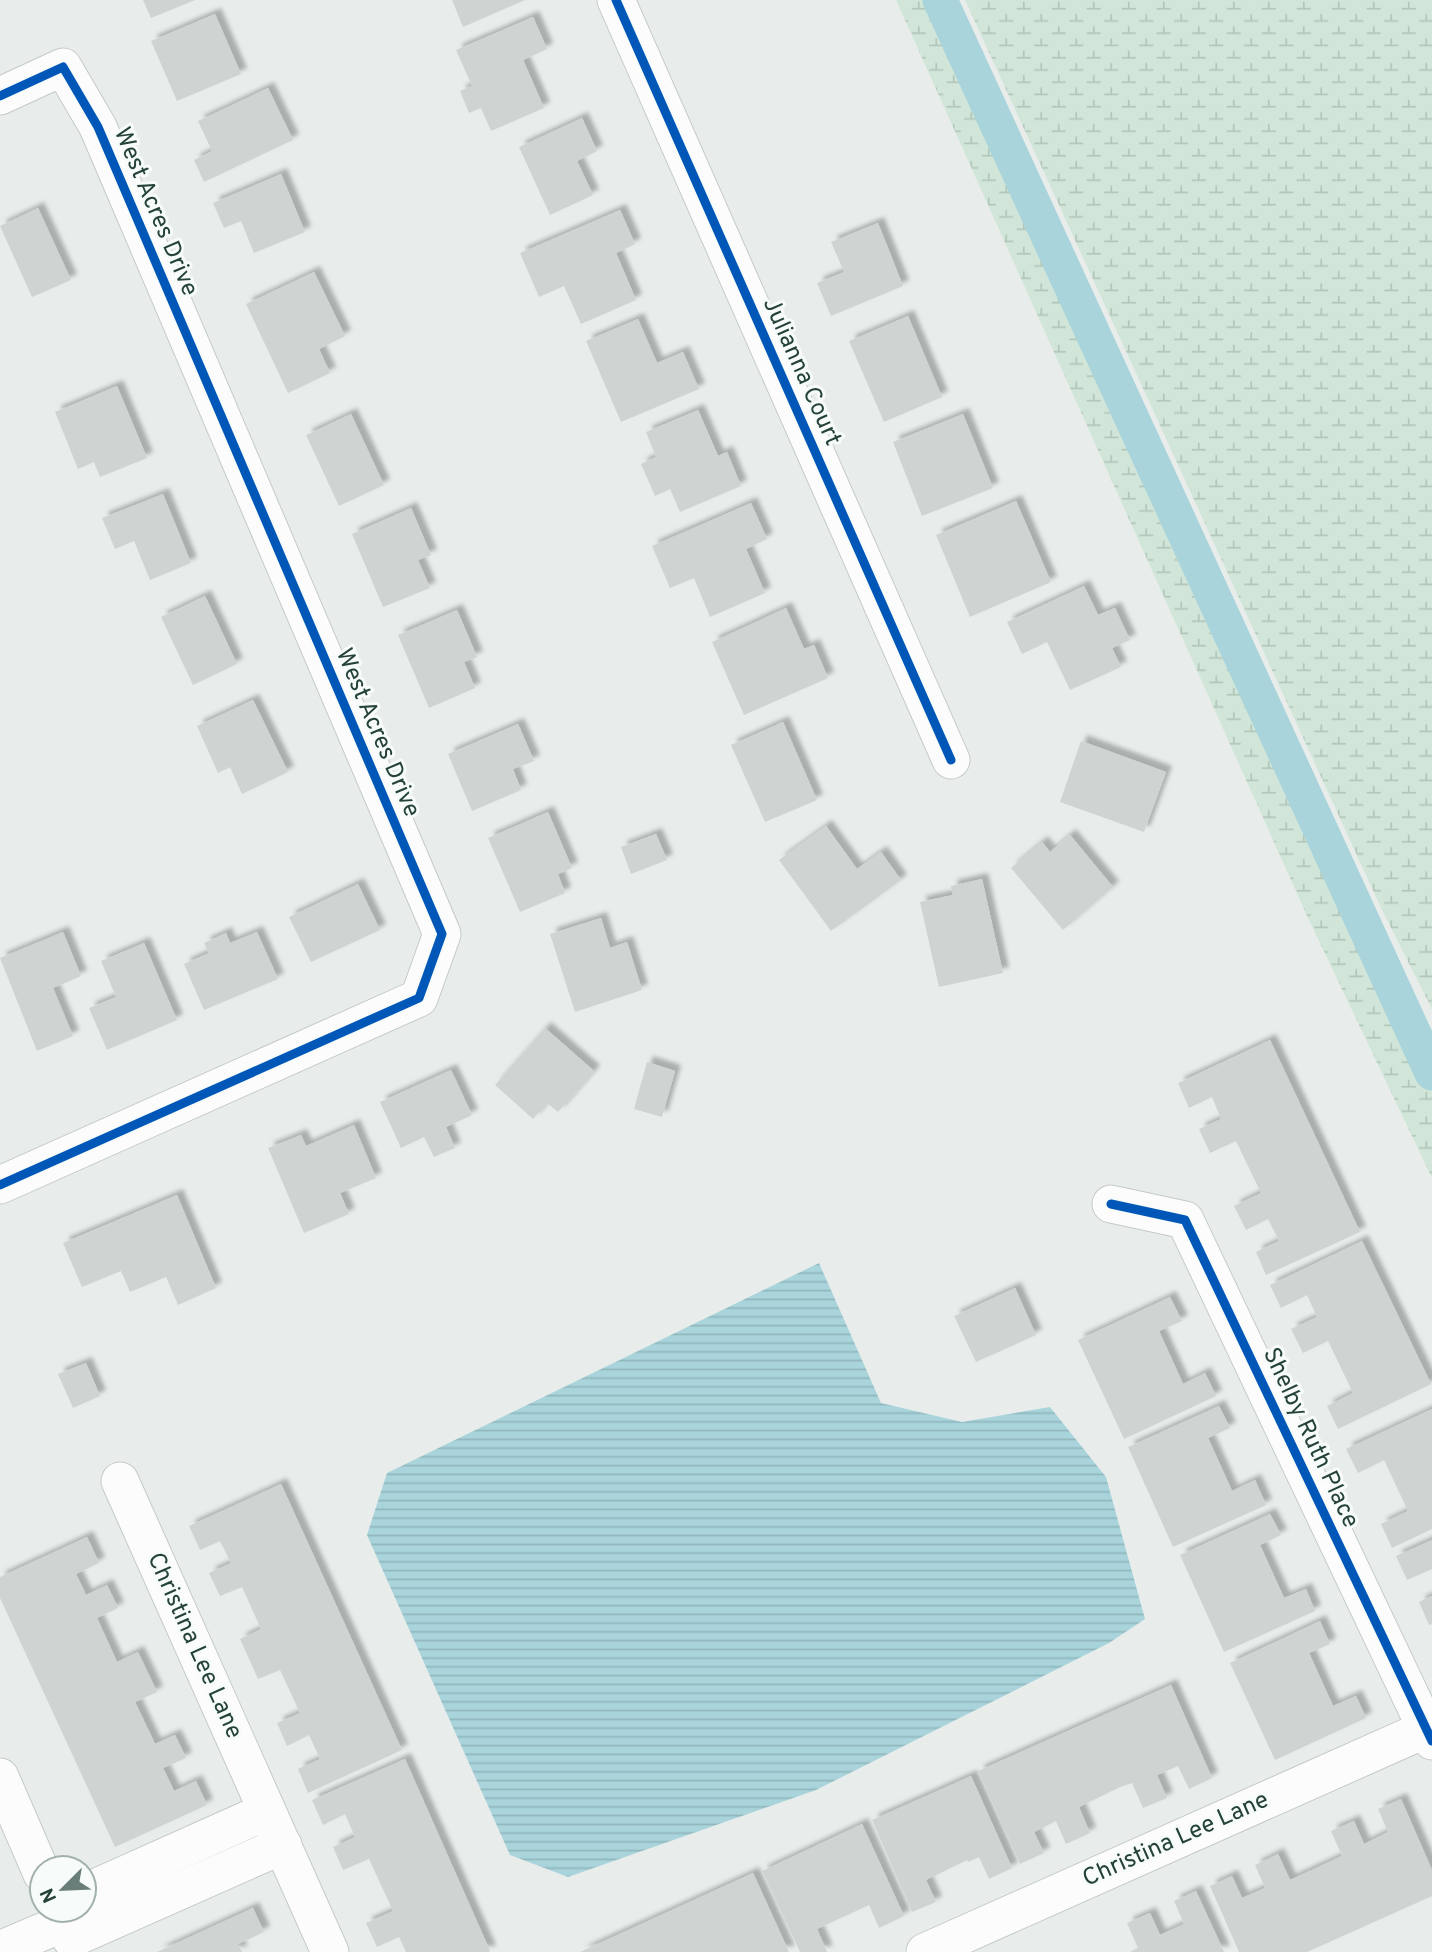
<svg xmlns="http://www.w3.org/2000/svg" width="1432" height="1952" font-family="Overpass,sans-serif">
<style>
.wetland{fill:url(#wetland-marsh)}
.water{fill:url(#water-rules)}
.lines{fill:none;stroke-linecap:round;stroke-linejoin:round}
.canal{stroke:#a9d4db;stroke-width:35}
.building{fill:#cfd4d2;filter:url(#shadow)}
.street-casing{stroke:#c5cac8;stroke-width:39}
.street{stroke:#fcfcfc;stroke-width:37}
.cycleway-casing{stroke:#f7fbf9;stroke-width:13}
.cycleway{stroke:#0057b8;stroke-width:9}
.labels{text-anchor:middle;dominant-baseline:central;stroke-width:6;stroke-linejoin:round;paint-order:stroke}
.street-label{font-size:24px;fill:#24423a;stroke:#f7fbf9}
</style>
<defs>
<pattern id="wetland-marsh" width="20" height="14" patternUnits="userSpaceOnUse" patternTransform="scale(1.75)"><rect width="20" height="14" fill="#d1e6d8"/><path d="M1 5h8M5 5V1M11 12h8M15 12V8" fill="none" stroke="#b3c6ba"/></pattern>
<pattern id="water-rules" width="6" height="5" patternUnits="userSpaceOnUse" patternTransform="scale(1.75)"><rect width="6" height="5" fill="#a9d4db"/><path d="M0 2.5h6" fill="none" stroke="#91b7bd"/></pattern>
<filter id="shadow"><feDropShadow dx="6" dy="-6" stdDeviation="2" flood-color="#0004"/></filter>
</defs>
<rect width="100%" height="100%" fill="#e8edeb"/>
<!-- wetland -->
<path class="wetland" d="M896,0H947L1367,917L1432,1045V1178L1308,918Z
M965,0H1432V1009L1382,910Z"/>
<!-- water -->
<path class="water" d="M819,1263L881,1403L962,1422L1050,1407L1106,1477L1145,1619L1109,1643L816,1790L568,1877L510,1855L367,1535L387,1473Z"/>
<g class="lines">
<!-- canal -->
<path class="canal" d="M940,0L1432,1073"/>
</g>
<!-- building -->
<path class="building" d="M143,0H195L151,18Z
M452,0H525L463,27Z
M215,14L241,74L177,101L151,41Z
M533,17L547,49L523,60L544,108L491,131L481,108L469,113L460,91L472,86L456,50Z
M268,88L293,140L204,182L194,160L212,151L198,121Z
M582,118L597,151L577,161L593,195L550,215L519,147Z
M281,174L305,232L254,253L241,221L224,228L213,203Z
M38,208L71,280L32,297L0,226Z
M620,210L635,244L616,253L636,300L581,324L564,286L539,297L520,253Z
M878,223L903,286L831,316L817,283L844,272L831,242Z
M314,272L345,336L319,349L330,373L288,393L246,304Z
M908,316L942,397L884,422L849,341Z
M638,319L657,363L683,352L699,389L621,422L586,341Z
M117,386L147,458L100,477L94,462L78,469L55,412Z
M698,410L718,456L727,452L741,486L680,512L670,489L655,496L641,464L656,457L646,432Z
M351,414L384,485L339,506L306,435Z
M963,414L993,488L922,516L893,442Z
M163,494L191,563L150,580L134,541L115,549L102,518Z
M1016,501L1051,582L970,617L936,535Z
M751,503L767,539L746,549L765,593L710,617L694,578L670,588L652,546Z
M411,508L431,555L418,560L430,588L383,607L352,534Z
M1084,586L1098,615L1115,608L1130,640L1112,648L1121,667L1070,690L1047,642L1022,654L1007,622Z
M205,596L237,664L193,685L161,617Z
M786,608L804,649L814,645L828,678L744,715L712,642Z
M457,610L477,657L464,662L475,688L429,708L398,635Z
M253,700L288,772L242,794L230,767L218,773L197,726Z
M783,722L817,800L765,822L731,745Z
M518,724L534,761L513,769L521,790L472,811L448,754Z
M1081,741L1166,772L1144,832L1060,802Z
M548,812L572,868L558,874L565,893L520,912L488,838Z
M826,826L857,869L881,852L901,880L831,931L779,860Z
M656,834L667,860L631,874L621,847Z
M1070,835L1113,887L1063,930L1011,868L1042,842L1050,852Z
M982,879L1003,973L939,987L920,902L953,895L951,886Z
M358,884L380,930L311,962L289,917Z
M601,918L610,948L627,942L642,990L575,1012L550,934Z
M63,932L81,976L53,988L73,1036L37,1051L0,958Z
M257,932L278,979L204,1010L184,964L209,953L204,943L226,933L230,943Z
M144,943L177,1020L107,1050L89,1008L116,997L101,961Z
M545,1028L594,1071L558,1112L547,1103L533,1119L495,1085Z
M1270,1040L1360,1232L1266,1275L1256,1252L1279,1241L1268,1219L1246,1230L1234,1206L1261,1193L1236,1141L1210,1153L1199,1129L1221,1119L1212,1097L1189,1108L1178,1083Z
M647,1062L675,1071L662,1117L634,1109Z
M451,1070L472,1115L446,1127L455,1148L434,1157L424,1137L401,1148L380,1102Z
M354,1125L376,1178L340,1193L349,1214L304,1233L268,1148L301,1135L306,1146Z
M177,1195L216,1288L178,1305L166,1277L130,1292L121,1271L82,1287L63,1243Z
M1362,1241L1431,1384L1338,1429L1327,1406L1353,1393L1328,1341L1303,1353L1291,1329L1317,1317L1307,1295L1281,1308L1270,1285Z
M1015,1288L1036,1335L976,1362L954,1316Z
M1170,1297L1182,1321L1159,1331L1183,1384L1205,1373L1216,1396L1124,1439L1078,1340Z
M86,1363L100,1396L73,1408L58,1374Z
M1219,1406L1230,1428L1208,1438L1232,1491L1255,1480L1266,1505L1173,1547L1128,1447Z
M1432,1409V1529L1392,1548L1381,1524L1408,1511L1384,1460L1358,1473L1346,1449Z
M281,1484L402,1750L308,1793L298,1769L320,1759L309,1735L287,1746L277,1723L300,1713L280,1670L258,1679L240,1639L261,1629L242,1587L220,1596L209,1573L231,1563L220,1541L200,1550L189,1526Z
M1270,1514L1281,1535L1260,1545L1284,1598L1306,1589L1315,1611L1224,1652L1180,1555Z
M87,1537L99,1563L76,1574L86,1595L107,1585L118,1608L97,1618L117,1662L138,1652L157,1692L135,1702L155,1744L175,1735L186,1758L163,1768L174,1791L196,1781L207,1805L115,1847L0,1598V1577Z
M1432,1540V1569L1407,1580L1396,1556Z
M1432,1596V1624L1429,1625L1419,1602Z
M1320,1621L1330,1644L1309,1653L1333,1706L1356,1696L1366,1718L1275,1760L1230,1663Z
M1171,1685L1212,1778L1189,1789L1178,1766L1157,1775L1167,1798L1143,1808L1132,1783L1120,1787L1079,1807L1090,1833L1066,1844L1056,1821L1034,1832L1044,1853L1020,1864L978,1771Z
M405,1759L490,1951L489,1952H406L399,1937L377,1947L366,1923L393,1911L369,1859L343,1870L333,1847L355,1837L345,1814L323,1825L312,1800Z
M971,1776L1012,1868L989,1879L979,1857L968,1862L967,1860L926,1880L936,1902L912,1912L872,1820Z
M1401,1799L1432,1870V1896L1307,1952H1239L1210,1886L1232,1876L1242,1898L1265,1888L1255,1865L1278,1854L1290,1880L1342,1856L1331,1831L1354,1821L1364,1844L1388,1832L1378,1809Z
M862,1824L904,1916L879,1928L869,1905L817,1929L827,1952H800L762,1871Z
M753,1873L789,1952H580Z
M1196,1891L1224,1952H1130L1138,1948L1127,1923L1150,1913L1160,1935L1184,1924L1174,1901Z
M253,1908L264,1932L238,1944L242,1952H157Z"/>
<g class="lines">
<!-- street casing -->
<g class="street-casing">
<path id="street" d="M616,0L951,760
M0,96L63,67L98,127L442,934L419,998L0,1185
M1111,1204L1185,1220L1432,1741
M120,1481L330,1952
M0,1777L42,1874
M84,1893L267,1811
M71,1939L283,1845
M0,1950L63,1923
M925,1952L1426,1729"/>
</g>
<!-- street -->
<use href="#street" class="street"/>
<!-- cycleway casing -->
<g class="cycleway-casing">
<path id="cycleway" d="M616,0L951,760
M0,96L63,67L98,127L442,934L419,998L0,1185
M1111,1204L1185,1220L1432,1741"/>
</g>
<!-- cycleway -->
<use href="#cycleway" class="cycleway"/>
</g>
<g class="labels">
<!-- street labels -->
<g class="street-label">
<text transform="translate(155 212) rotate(67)">West Acres Drive</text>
<text transform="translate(801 372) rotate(66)">Julianna Court</text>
<text transform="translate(377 733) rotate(67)">West Acres Drive</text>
<text transform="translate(1310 1438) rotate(65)">Shelby Ruth Place</text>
<text transform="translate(194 1646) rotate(66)">Christina Lee Lane</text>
<text transform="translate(1176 1840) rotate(-24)">Christina Lee Lane</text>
</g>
</g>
<!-- north arrow -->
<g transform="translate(63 1889) rotate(246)"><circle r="33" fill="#f7fbf9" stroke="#a3b1ad" stroke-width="2"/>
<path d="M0-5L12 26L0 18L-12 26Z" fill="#697e78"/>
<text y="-10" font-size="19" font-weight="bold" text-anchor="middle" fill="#24423a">N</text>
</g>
</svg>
